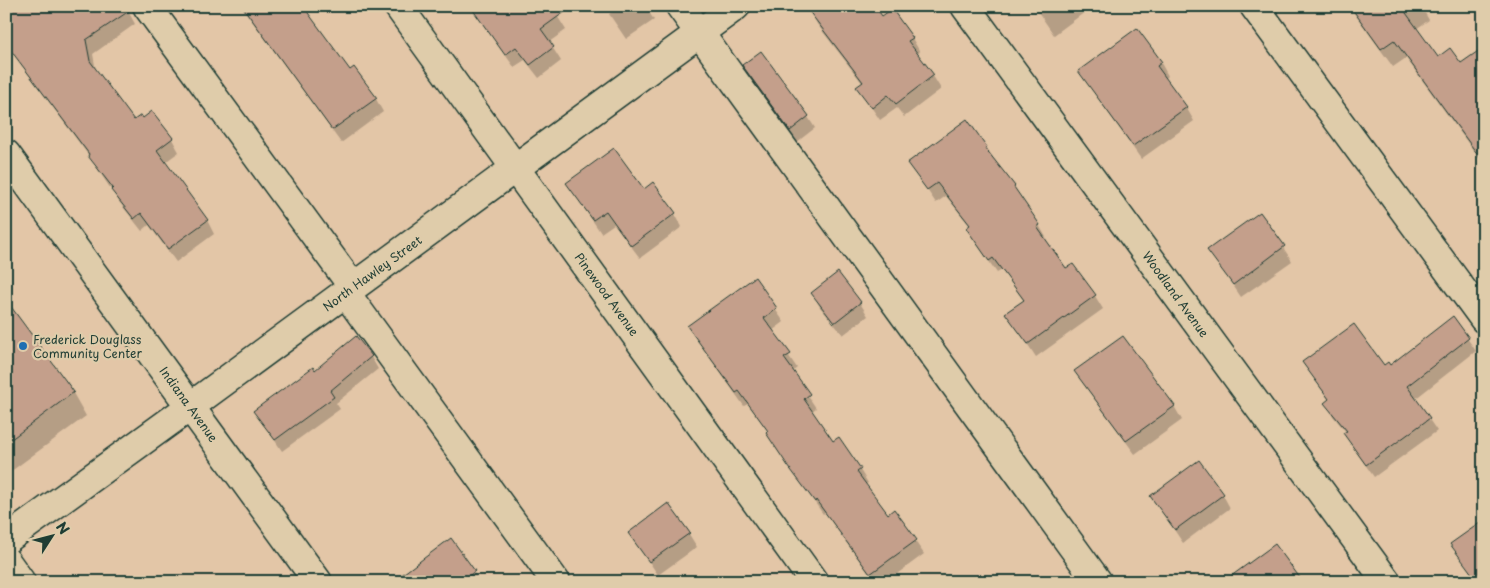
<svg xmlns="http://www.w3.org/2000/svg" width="1490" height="588" font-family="'Playpen Sans',sans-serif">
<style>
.shadow{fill:#0003}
.building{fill:#c49f8b;stroke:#1f3d34}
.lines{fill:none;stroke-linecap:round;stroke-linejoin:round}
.minor-casing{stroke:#1f3d34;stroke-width:31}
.minor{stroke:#dfccaa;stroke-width:28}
.poi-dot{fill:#1f6fb2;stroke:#dfccaa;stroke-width:2}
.labels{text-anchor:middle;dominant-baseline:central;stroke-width:4.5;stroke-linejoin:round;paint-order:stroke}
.street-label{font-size:12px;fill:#1f3d34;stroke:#dfccaa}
.poi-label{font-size:12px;fill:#1f3d34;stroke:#dfccaa;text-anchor:start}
</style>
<rect width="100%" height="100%" fill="#e3c6a7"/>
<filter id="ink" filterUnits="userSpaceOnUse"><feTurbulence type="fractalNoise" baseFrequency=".02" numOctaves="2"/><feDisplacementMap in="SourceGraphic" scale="10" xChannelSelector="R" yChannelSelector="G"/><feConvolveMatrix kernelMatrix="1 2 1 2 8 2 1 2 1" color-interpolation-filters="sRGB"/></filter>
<g filter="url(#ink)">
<!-- shadow -->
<path class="shadow" d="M241,6H305L302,8L350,71L376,99L383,112L341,143Z
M470,6H551L566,30L549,42L561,61L539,78L525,60L514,67Z
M620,6H645L654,20L626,39L609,14Z
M1034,6H1093L1054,35Z
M1349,6H1421L1429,20L1416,29L1438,59L1461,65L1484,61V165L1406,58L1393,67Z
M810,10L882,18L912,38L920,52L917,54L933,76L941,89L904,117L897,108L880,120L858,88L863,84L817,24Z
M128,11L135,24L93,54L96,71L134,122L172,139L179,152L164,163L207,220L214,234L176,262L149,225L142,231L120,203L89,156L20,63L12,50Z
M761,53L808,117L815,128L797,142L744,66Z
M1161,63L1168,76L1165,79L1186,107L1194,121L1141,159L1088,84L1080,71Z
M986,147L1039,225L1047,239L1045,240L1066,270L1095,296L1103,309L1036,357L1007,313L1024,301L1002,270L997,273L975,241L970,226L946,196L936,203L909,163Z
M567,183L643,190L675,214L682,227L640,258L614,224L601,233Z
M1260,213L1292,261L1241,297L1209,250Z
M754,279L784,322L772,331L797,368L792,372L816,408L811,412L833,443L860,470L868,483L865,485L887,515L894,511L924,554L886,582H875L825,513L823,514L775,447L769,432L748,404L744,406L697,340L689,327Z
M813,294L860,303L868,316L843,335L820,307Z
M6,302L73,393L86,416L6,475Z
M1453,318L1476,351L1415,399L1437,431L1374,477L1352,446L1345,434L1347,433L1333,416L1326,403L1329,400L1304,363L1390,367Z
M356,338L371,357L378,369L336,403L340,409L282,451L255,411L314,371Z
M1076,372L1174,406L1182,420L1135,454L1084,385Z
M1223,495L1230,508L1183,543L1152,497Z
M630,533L689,534L697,547L658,575Z
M451,540L480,582H394Z"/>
<!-- building -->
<path class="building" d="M6,6H132V9L86,40L90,61L134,120L141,115L143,118L152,111L173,138L157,150L208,220L168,249L141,213L134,219L111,190L113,188L88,156L89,154L6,44Z
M242,6H303L350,70L354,67L377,98L332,130Z
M470,6H573L541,29L554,47L530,65L516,47L505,55Z
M805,6H875L882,16L892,9L913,38L908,41L934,75L896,104L888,95L872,108L856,87L863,82Z
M1350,6H1401L1438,57L1450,48L1461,63L1484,47V163L1394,40L1381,49Z
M1137,28L1162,62L1157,66L1187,107L1133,146L1078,71Z
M761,51L809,116L790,131L742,65Z
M967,119L987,147L985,148L1015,186L1014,187L1040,225L1037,227L1066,268L1073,264L1096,295L1028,344L1005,313L1024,300L993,258L989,261L966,228L970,225L937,183L927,190L907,163Z
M614,148L644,189L653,182L676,213L631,246L606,211L593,220L566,183Z
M1260,212L1285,246L1233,285L1207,250Z
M838,272L861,302L834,323L811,293Z
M755,277L777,308L764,318L791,354L784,358L810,394L804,399L833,441L839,437L861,469L857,472L888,514L894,509L917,540L870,574L816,500L815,502L788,466L766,433L768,431L739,391L736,393L687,326Z
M6,300L74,392L6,443Z
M1453,316L1469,338L1407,386L1430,418L1366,465L1343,433L1347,431L1324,403L1329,399L1302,362L1354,324L1384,365L1388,362L1390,365Z
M356,336L372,356L330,391L334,397L275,440L253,411L313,367L315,370Z
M1123,336L1175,406L1126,441L1074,371Z
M1199,460L1224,494L1175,530L1150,496Z
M668,503L690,533L649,562L628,533Z
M1484,520V582H1478L1450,544Z
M451,538L475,571L461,582H392Z
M1275,544L1303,582H1223Z"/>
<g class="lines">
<!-- minor casing -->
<g class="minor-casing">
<path id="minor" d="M147,6L353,287
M398,6L814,582
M680,6L1098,582
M965,6L1387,582
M1254,6L1484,319
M6,154L318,582
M345,292L556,582
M6,540L191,406L736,6
M6,561L21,582"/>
</g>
<!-- minor -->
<use href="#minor" class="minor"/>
</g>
</g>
<!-- markers -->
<circle class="poi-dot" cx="23" cy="346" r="5"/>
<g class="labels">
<!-- street labels -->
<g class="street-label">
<text transform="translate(372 273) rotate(-36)">North Hawley Street</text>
<text transform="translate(607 294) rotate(54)">Pinewood Avenue</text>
<text transform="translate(1176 294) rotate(54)">Woodland Avenue</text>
<text transform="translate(189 404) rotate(54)">Indiana Avenue</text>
</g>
<!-- poi labels -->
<g class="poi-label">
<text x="33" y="339">Frederick Douglass<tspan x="33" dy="14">Community Center</tspan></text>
</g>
</g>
<!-- margin -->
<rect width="1490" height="588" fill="none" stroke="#dfccaa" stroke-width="25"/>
<rect x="12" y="12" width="1465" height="563" fill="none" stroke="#1f3d34" stroke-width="2" filter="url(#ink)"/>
<!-- north arrow -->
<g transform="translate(52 536) rotate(54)" stroke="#dfccaa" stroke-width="4" paint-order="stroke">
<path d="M0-4L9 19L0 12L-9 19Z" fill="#1f3d34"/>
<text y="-8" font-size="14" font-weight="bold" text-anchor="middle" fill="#1f3d34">N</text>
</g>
</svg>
